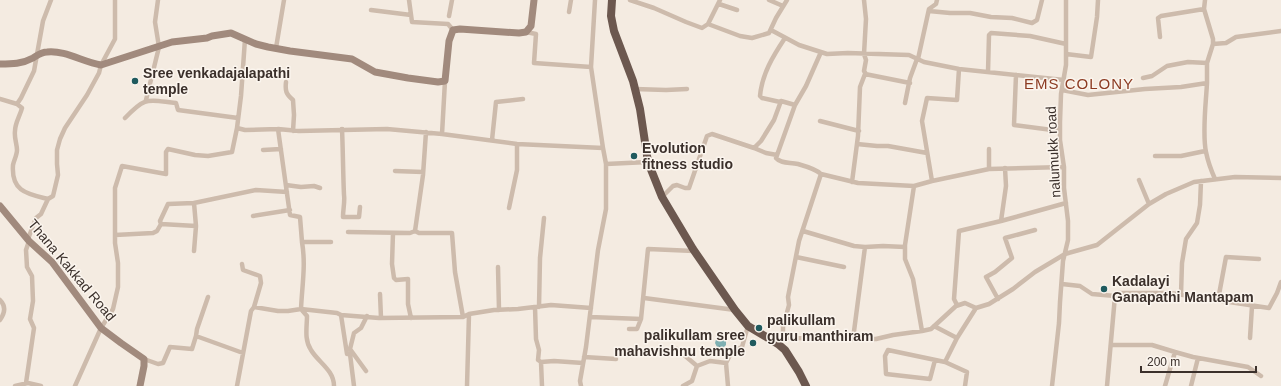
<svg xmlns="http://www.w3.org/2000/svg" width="1281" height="386" font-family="Helvetica,sans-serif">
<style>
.water{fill:url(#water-ripples)}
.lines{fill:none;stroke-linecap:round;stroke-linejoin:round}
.minor{stroke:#cdbbac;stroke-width:4.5}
.secondary{stroke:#a18a7d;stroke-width:7}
.trunk{stroke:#6c584f;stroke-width:8}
.poi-dot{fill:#1f5a5e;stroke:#fbf5ee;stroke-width:1.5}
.labels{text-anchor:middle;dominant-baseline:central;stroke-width:3;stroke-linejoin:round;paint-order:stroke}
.poi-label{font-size:14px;font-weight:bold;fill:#3b302b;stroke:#fbf5ee;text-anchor:start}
.street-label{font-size:14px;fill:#3b302b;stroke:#fbf5ee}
.neighbourhood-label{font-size:15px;letter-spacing:1px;fill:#8c3b22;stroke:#fbf5ee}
</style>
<defs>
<pattern id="water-ripples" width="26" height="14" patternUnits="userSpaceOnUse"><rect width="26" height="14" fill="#7fb0b2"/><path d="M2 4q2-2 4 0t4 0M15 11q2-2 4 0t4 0" fill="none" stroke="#699091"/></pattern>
</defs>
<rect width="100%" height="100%" fill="#f4ebe1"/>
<!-- water -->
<path class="water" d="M717,336H721L726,339V345L722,349L717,347L715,343Z"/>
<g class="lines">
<!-- minor -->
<path class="minor" d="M409,0L412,22L448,24L453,30
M595,0L591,67L603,148
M630,0L654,8L686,22L702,28L708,24L720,0
M769,0L783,6
M864,0L866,19L864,54L866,60L864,71L866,74
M1205,0L1204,9L1213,39V44L1207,63V83
M719,4L737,10
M371,10L411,15
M929,11L950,13H970L991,17L1012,18L1032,23L1037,20L1042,0
M569,12L571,0
M449,16L452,0
M708,24L740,36L752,38L769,33L776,18L787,0
M771,30L799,45L827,54L848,53L909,55L924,62L959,69L1064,80
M526,32L536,34L534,63L591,67
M1160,37L1158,18L1161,16L1204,9
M245,39L241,96L237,128L245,130L278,129L299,131L387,129L442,134L517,144L603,148L606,164L648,162
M1213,44L1226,43L1236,37L1281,31
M276,48L284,0
M821,52L806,86L795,105L776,158C781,164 790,162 798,164C805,166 816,169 821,174
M1066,54L1091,57L1097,17L1098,0
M918,59L929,9L936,4L937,0
M959,69L957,100L927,98L922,121L932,181L989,169
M988,72L989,35L991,33L1030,36L1066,44
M1016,75L1014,125L1060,131
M1143,78L1152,76L1167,66L1188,62L1207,63
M286,82C285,91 286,94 293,100L294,115L293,131
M635,89L666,90L687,89
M1062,90L1088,95L1145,89L1181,87L1207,83C1206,103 1202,133 1206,152C1208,162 1211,170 1215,179
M0,99L17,104L22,108C20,116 15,123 15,131C14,138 17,144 17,150C17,155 14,160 13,165C11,192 28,194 48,199
M146,100L159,47L155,22L158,0
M780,102L762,98L760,96C762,74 773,56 785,38
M905,103L910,78L917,59
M17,104L21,98L34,71L43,21L51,0
M125,118C146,96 147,100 176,103L178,110L238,118
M820,121L859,131
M278,129L290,215L300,217L302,242H331
M342,129C343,151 343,173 344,195C345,202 343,209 343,217H359L360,207
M442,134L445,81
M492,140L496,102L523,99
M857,144L877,146H888L927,153
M989,149V169L1064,167
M263,150L281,149
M777,155L766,153L754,148L761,141L774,120L781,101L795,105
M1155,156H1181L1205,151
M1005,168L1006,186L1001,221L1066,203
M395,171L423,172
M1139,180L1149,204
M852,182L858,136L860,87L865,74L910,83
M286,185L301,187L314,186L320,188
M914,186L905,245V259L913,279L922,331
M662,197L673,186L677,185L685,188H689L707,136L712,134L754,148
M509,208L517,170V144
M253,216L290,210
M161,224L160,221L168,204L194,203
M415,231L419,233H452L455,272L463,317
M803,231L854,246L865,247L853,339
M348,232L410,233L415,231L423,175L426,132
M393,233L392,264L394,278L396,280L408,279V304L411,318
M115,235L153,233L157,231L161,224L196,226L194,203L256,190L287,192
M28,239L36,218L41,214L48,199L53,196L58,175L57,164V150L60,139L65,128L87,95L99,73L101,65L115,39V0
M302,242C306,265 302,286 301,309L307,316C307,327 304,340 311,350C318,362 334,370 334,386
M865,247L883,246L905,247
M194,251L196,226
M796,257L844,267
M242,264L243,270L260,276L261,283L254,307
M498,267L499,310
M1062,284L1080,286L1092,294L1115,296L1107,386
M380,294L381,318
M1181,294L1182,263L1186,239L1197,223L1200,205L1201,181
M1115,296L1118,293H1170L1269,308L1277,293L1281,282
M644,298L735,310
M998,299L986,277L995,272L1012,258L1005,238L1035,230
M0,300C6,306 5,313 0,320
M1218,300L1226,257L1259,259
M957,305L954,299L959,231L1001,221
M535,307L536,339L539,350L538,360L541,362
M539,307L540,258L544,218
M341,315L347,354H350L354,386
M590,317L641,319L648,249L694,251
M934,326L957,338L945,362L888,350L885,356L886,374L930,379L935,360
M629,329H637L641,319
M196,336L197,329L208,297
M783,336V327L789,305L788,297L799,241L821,174L858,183L914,186L932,181
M957,338L976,308
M1250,338L1252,306
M770,339L783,336L790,338L876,339L893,335L922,331L931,329L956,306L965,303L976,308L989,304L1013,289L1035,272L1065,254L1097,245L1149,204L1166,194L1194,182L1235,177L1281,178
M1111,345H1152L1175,352L1165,386
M677,349L697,366
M1175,352L1193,357L1248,367L1261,376
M584,357L616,359
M144,359L158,364L163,363L170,347L192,349L196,336L243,353
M945,362L967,372L965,386
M366,371L350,349L354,333L361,328L367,316
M26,383L34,328L30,319L33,301L32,276L27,267L26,250L29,241
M15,386L28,383L41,386
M75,386L101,328L113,309L118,287V263L115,243V188L122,166L166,174V152L168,149L195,155L208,156L232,152L237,128
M237,386L251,311L254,307L278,311H288L301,309L337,313L341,315L379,318L463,317L469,314L494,310L518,309L551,305L591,308
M467,386L469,314
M542,386L541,362L554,361L583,363
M581,386L580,381L586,347L598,250L606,209V164
M683,386L692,381L697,366L710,361L726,363
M728,386L726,363L731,353L742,347L748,326
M1052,386L1059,323L1060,302L1063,261L1068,240V221L1064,188V167L1060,140V122L1061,94L1066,65V0
M1191,386L1198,358"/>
<!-- secondary -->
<path class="secondary" d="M0,64C12,64 22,64 33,58C38,55 41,52 47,52C65,50 83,62 101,65L172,42L207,38L212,36L231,33L256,44L268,47L290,51L352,59L375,72L408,78L438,82L445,81L449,41L453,30L460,29L519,33L526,32L531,26L534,0
M0,206L29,241L52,262L101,328L121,343L144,359V366L140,386"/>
<!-- trunk -->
<path class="trunk" d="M612,0L611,16L614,31L633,81L640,109L648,162L662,197L693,249L735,310L748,326L778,344L785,350L799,372L806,386"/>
</g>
<!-- markers -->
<g class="poi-dot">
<circle cx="135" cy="81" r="4"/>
<circle cx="634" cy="156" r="4"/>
<circle cx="1104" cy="289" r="4"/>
<circle cx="759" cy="328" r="4"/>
<circle cx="753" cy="343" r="4"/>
</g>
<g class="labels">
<!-- poi labels -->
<g class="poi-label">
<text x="143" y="73">Sree venkadajalapathi<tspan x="143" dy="16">temple</tspan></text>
<text x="642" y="148">Evolution<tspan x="642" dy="16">fitness studio</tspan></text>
<text x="1112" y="281">Kadalayi<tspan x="1112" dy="16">Ganapathi Mantapam</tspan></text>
<text x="767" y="320">palikullam<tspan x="767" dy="16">guru manthiram</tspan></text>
<text x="745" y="335" text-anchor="end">palikullam sree<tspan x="745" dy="16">mahavishnu temple</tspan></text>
</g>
<!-- street labels -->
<g class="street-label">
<text transform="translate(1053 152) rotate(-93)">nalumukk road</text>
<text transform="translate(72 270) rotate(50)">Thana Kakkad Road</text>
</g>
<!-- neighbourhood labels -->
<g class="neighbourhood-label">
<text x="1079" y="83">EMS COLONY</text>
</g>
</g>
<!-- scale -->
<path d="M1141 366v6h115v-6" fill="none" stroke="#3b302b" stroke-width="2"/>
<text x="1147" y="366" font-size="12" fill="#3b302b" stroke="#fbf5ee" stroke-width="3" paint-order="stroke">200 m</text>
</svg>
